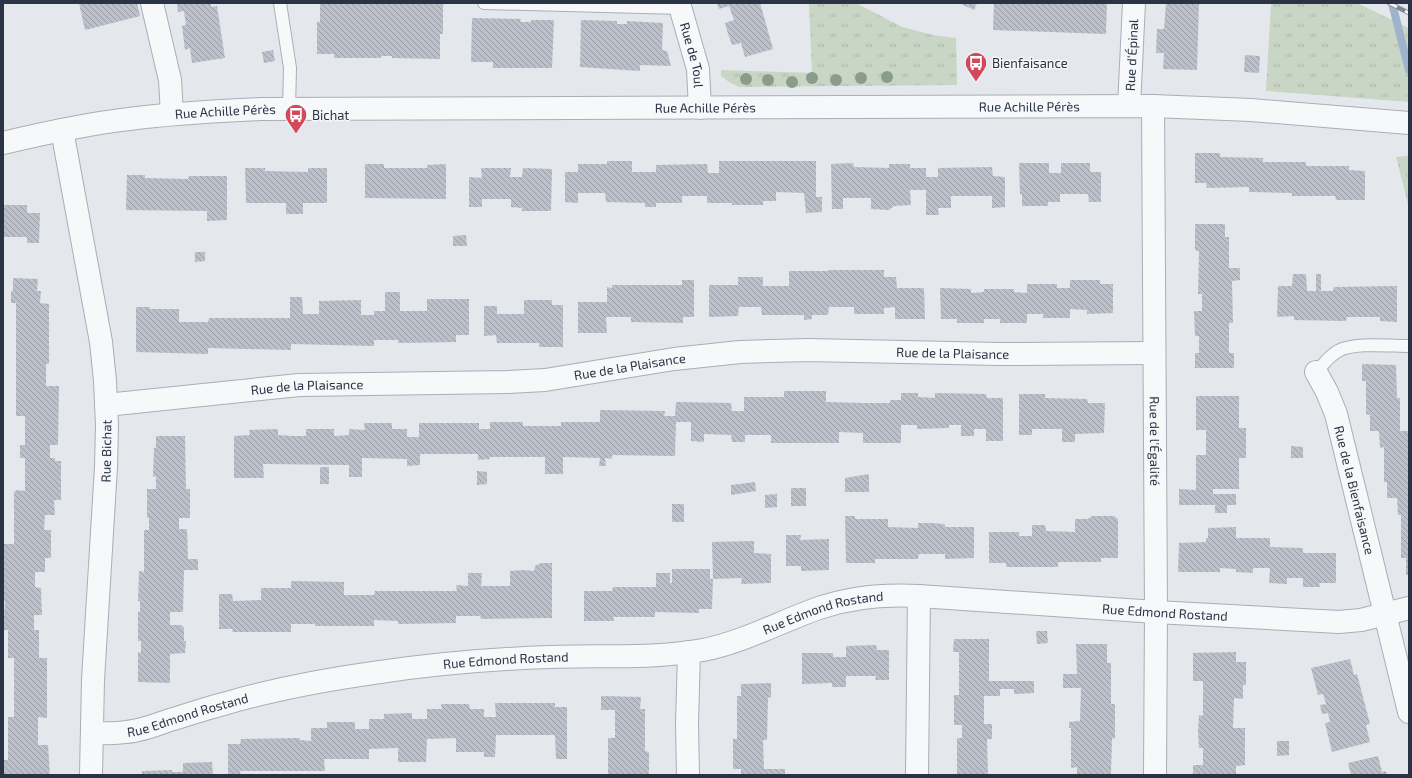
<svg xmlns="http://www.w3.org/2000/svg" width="1412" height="778" font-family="'Exo 2',sans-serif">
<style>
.grass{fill:url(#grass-tufts)}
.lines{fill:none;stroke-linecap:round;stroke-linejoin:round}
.stream{stroke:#9fb4cc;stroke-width:8}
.building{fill:url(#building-back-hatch)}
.service-casing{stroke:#a9aeb7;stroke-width:14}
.minor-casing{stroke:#a9aeb7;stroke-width:24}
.tertiary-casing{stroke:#a9aeb7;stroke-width:24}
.service{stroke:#f7f8fa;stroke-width:12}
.minor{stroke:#f7f8fa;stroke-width:22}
.tertiary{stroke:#f7f8fa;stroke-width:22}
.rail-casing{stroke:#7d8696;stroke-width:4.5}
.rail{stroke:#f4f6f9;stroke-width:3;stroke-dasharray:9;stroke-linecap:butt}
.tree{fill:#899d89}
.labels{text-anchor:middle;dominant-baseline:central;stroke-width:3;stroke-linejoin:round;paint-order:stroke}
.street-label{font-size:13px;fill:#2b3445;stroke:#f4f6f9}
.poi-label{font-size:13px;fill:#2b3445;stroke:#f4f6f9;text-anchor:start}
</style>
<defs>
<pattern id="grass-tufts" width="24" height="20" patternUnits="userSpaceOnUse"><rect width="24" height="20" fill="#c9d6c5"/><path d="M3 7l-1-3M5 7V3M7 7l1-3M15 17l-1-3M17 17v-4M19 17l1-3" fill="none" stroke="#adb8ab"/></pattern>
<pattern id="building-back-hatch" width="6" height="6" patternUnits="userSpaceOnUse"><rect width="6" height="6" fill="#bbc0ca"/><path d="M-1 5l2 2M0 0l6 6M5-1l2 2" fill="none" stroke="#989da6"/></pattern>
</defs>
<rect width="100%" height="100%" fill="#e4e7ec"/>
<!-- grass -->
<path class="grass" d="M809,3H856L902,27L933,35L956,38L957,85L739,87L729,82L721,76V70L812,73Z
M1271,3H1357L1409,28V102L1266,91Z
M1409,156V208L1396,157Z"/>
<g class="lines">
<!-- stream -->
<path class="stream" d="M1392,3L1409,70"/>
</g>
<!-- building -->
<path class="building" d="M79,3H137L140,16L85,30Z
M177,3H211V7L217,6L225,58L192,63L190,48L185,50L182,26L186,25L184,11L178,12Z
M320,3H443V34H440V59L392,58V56H381V58H334V54H317V22H320Z
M717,3H760L773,49L745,57L741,43L732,45L728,34L725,23L734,20L729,6L719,9Z
M959,3H977L974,10Z
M994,3H1107L1106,34L993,30Z
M1166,3H1199L1197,70L1163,69L1164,53H1156L1157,29H1164Z
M472,18L521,19L520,22H531V20H554L552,68H493V62H471Z
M581,20L617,21V24H627V21L663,23L662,50L667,51L671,66L640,65V71L580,67Z
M273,50L275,61L264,63L262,52Z
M1245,55L1260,56L1259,73L1244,72Z
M1195,153H1220V157L1263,158V162H1306V166H1349V170L1365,171V200H1336L1335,196H1292V193L1249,192V187L1207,188L1206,183H1195Z
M607,161H632V172H656V165L707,164L708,173H719V161H816V197H822V212L806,213L804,193L776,192V201H763V205H732V203H707V196H682V203H656V207H645V203L606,202L605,193H578V203L565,202V172H578V164H607Z
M853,163L854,167L889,168V164H910V168H926V177H938V168L992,167L993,176L1005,177V207L992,208V196H951V208H938L939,215H926V190H910L911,205L894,206L889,210L871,209V198H843V209H832L831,164Z
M1019,163H1049V173H1061V163H1090V172H1101V202H1089L1088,194H1060V202H1048V206H1022V194H1020Z
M365,164H384V168H427V165L446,164V199L365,198Z
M245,168H265V171L308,172V168H327V203H303V214H286V203H246Z
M481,168H511L510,177H522L523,168L552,169L551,211H522V208L511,207V199H482V207H469V177L482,178Z
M127,175H145V178L188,179L189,176H227V220L207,221V211L126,210Z
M3,205H27V213H40L39,243H27V237H3Z
M1195,224H1225V237H1229V268H1240V280L1232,281L1233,323H1229V353H1234V368H1195V353H1199V336H1195L1194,311H1202V294H1198L1199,251L1195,250Z
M466,235L467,246H453V236Z
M195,252H205V261L195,262Z
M828,270H884V277H896L897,288H924L925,319H895V307L884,308V314H854V307H829L828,315H812V319L804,320V315H762L761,307H739L738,316L709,317V285H738V277H763V286H789V271H829Z
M1293,274H1306L1307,291H1316V274H1321V291H1333L1334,287L1397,286V322L1380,321V317H1347L1346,321L1294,320V316L1277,317L1278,286H1292Z
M13,278L38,279L37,291H41L40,303L49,304V364H46V386H59L58,445H50V458H55V461H61V500H54L55,515H45L44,530H51V558H45V572H35V587L41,588L42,615H34V630H39V658H47V718L38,717V745H48L50,775H3V760H8V717H14V658H8V630H3L5,601H3V544H14V492L17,490L25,491V458H20V445H25V416H16V303H11V291H13Z
M682,280H694V317H683V323L631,322V317H606L607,333H578V302H607V287L612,288V285H682Z
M1070,280H1100V284H1113V313L1087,314V310L1070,309V318H1043V314H1027V323H1000V319H984V323H957V319H941L940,288L971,289V293L984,292V289H1014V292L1027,293V284H1057V288H1070Z
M385,292H400V311H427V299H469V335H456V342L398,343V340H374V346L291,344V350L208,348V354L136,352V307H150V309H179V322H208L209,318H290V297H302L303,314H319V301L361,300V315H374V311H385Z
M524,300H552V305H563V347H539V343H497L496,335L484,336V306H497V314H524Z
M1362,364L1396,365L1397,398H1400V431H1409V575H1406V558H1401V515H1398L1397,498H1387V482H1384V447L1380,448L1379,431H1370V415L1366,414V381H1362Z
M784,391H826V402L863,403H890V400H901V393H918V397L935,398V393L986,394L987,398H1003V441H986V429H974V436H961V425H949V428L917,429V425H901V443H863V433L839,432V443H771V435H745V442H732L731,435L704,434V442L691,441V422H676L675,456L612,455V459L605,458L606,466H599L600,458L563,457V474H545V457H490V459L478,460V454H420V465L407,466V459L362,458V477H349V465L263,464L264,478H234V436L250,435L249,430L278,429V435L293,436H306V429H334V436L349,435V429L365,430L364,423H392V429H407V437H419V423H479V429H490V422H523V426H561V422H600V410L665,411L664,416H675L676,402L731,403L732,411H744V397H784Z
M1019,394H1045V398L1087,399L1088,403H1105L1104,433L1075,434V442H1062V429H1032V435H1019Z
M1196,396H1239V428H1246V458H1239V489H1213V494H1236V505H1227V513H1215V505H1179V489L1196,490V455H1206V430H1196Z
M156,436H185L186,489H190V518H179V529H187L188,559H198V570H184L183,612H170V625H181L184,628V641H186L185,653L170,654V683L138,682V652L141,653V641H138V612H140V601H138L139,571L144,572V530H149V518H147V489H156V476L153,477L154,448H156Z
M1291,446L1303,447V458H1291Z
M320,467H329V484H320Z
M477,471L487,472V484L477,485Z
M869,474V492H845V478Z
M755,482L756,491L731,495V485Z
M791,488H806V506H791Z
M777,494V507L765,508V495Z
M672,504H684V522H672Z
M845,516H855V519H888V527L918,528V523H931L944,524L946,527H974V558L945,559V554H919L918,559H875V563H846Z
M1092,516H1114L1118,519V558H1101V562H1058V567H1006V563H989V532H1019V536H1032V525H1045L1046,531L1075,532V519H1088Z
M1236,527V538H1270V547L1303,548V553H1336V583H1319L1320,587H1303V578H1287V584L1269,583L1270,568H1253V573L1236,572V569L1220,568V572H1178L1179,543L1206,542V538H1208V528Z
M786,535H801L800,540L829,539V570L801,571V566H786Z
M754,541V553L771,554V583L741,584L742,578L713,579L712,542Z
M541,563H552V618L481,619L480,616H456V623L398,624V621L374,620V626H315V624H291V632H232L233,629H219V594H232L233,601L261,600V588H291V581L344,582V595H374L375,591H457L456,585L468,586V573H482L481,586H510V571L524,570L534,571L535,566Z
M672,569H710V579H713L712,609H699V613L655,612V617H613L614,621H584V591H612L613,587H656V573H670V583H672Z
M1036,631H1047L1048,643L1037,644Z
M954,639H989V681H1034V693L1014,694V689H1000V696H984V724H992V739H987L988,775H957V738H962V725H954V695H959V652H953Z
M1076,644H1107V663H1111V704H1115V739L1112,738L1111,775H1077V767L1071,768V728H1069V722L1080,721L1081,688H1063V674H1077Z
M876,645L877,650H889V680H875L876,676H846V687H832V683L802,684V653H833V657H846V646Z
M1236,652V662H1246V685H1243V699L1234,698L1233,728H1245V765L1236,766V775H1193V765H1203V748H1199L1198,732L1199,715L1203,716V681H1193V653Z
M1350,659L1354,675L1357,674L1370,724L1366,725L1370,742L1332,752L1325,723L1330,722L1328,713L1322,714L1320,705L1326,704L1323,694L1318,695L1311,668Z
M771,683V698L768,697L767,740H763L764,769H785V775H741V769H733V739H737V696H741V684Z
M601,696L641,697L640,709H645V751L649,752V775H608V738H615V710H601Z
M495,703H555V707H567V759H556L555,735H496L495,757H484V752H456V738L427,739L426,762H398V748L369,749V759H324L325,771H240L241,775H228V744H240L241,739L300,738V740L311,741V728H327V722H355V729H369V719H384V714L412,713V719H427V709H442L441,704H469L470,709H484V717H496Z
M1277,741H1289V755L1277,756Z
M1378,756L1382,772L1386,771L1387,775H1351L1348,763Z
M212,762L213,775H142V771L172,770V772H183V763Z"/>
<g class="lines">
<!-- service casing -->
<g class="service-casing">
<path id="service" d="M280,3L290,68L289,109
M484,3L681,8
M1316,372C1323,365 1329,356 1338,351C1353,342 1391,346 1409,346"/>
</g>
<!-- minor casing -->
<g class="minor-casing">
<g id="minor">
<path d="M152,3L170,80L172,114"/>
<path id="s1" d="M679,3L698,69L700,108"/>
<path id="s2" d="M1129,106L1134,3"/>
<path id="s3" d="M1153,106L1156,612L1155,775"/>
<path d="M62,130L101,342L105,381L107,425L106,467L93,680L91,775"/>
<path id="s4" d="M1316,372L1327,392L1336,414L1409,712"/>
<path id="s5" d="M106,405L299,385L508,382L545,380L674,359L740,352L808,350L999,354L1154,353"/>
<path id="s6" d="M92,733C103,733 114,734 126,732C140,731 153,726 167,721C187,715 207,708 227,703C275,689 324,680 373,673C432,664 491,659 550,657C601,655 653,659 703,650C741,643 782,621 819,608C851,597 885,594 919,596L1156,612L1339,622L1361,620L1409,608"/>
<path d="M688,775L687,724L689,652"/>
<path d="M917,775L919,596"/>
</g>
</g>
<!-- tertiary casing -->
<g class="tertiary-casing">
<g id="tertiary">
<path id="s7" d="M3,143C45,133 86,124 129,119C172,113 216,111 260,109L1153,106L1251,110L1409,123"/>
</g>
</g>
<!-- service -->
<use href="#service" class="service"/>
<!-- minor -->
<use href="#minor" class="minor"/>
<!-- tertiary -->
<use href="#tertiary" class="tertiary"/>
<!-- rail casing -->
<g class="rail-casing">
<path id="rail" d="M1389,3L1409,13"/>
</g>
<!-- rail -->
<use href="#rail" class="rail"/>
</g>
<!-- trees -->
<g class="tree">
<circle cx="887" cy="77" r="6"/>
<circle cx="812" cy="78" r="6"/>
<circle cx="861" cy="78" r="6"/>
<circle cx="746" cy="79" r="6"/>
<circle cx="768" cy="80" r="6"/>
<circle cx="836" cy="80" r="6"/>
<circle cx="792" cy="82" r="6"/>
</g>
<!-- icons -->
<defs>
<g id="bus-pin" transform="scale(1.15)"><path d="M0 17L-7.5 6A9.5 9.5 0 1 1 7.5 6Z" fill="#d1495b" stroke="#f4f6f9"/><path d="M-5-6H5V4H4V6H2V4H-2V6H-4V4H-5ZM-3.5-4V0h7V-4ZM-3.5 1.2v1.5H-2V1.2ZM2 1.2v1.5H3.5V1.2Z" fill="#fff"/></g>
</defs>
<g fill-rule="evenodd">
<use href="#bus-pin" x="976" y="63"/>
<use href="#bus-pin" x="296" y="115"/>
</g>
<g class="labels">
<!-- street labels -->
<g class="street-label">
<text stroke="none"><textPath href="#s1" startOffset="54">Rue de Toul</textPath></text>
<text stroke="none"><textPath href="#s2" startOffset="51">Rue d'Épinal</textPath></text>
<text stroke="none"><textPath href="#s7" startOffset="1029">Rue Achille Pérès</textPath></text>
<text stroke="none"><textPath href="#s7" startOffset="705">Rue Achille Pérès</textPath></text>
<text stroke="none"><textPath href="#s7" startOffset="225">Rue Achille Pérès</textPath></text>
<text stroke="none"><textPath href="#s5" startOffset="850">Rue de la Plaisance</textPath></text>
<text stroke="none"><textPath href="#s5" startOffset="526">Rue de la Plaisance</textPath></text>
<text stroke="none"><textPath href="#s5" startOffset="202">Rue de la Plaisance</textPath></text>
<text stroke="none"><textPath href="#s3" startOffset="335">Rue de l'Égalité</textPath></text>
<text transform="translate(106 451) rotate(-89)">Rue Bichat</text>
<text stroke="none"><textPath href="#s4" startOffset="125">Rue de la Bienfaisance</textPath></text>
<text stroke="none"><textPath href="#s6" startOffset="1091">Rue Edmond Rostand</textPath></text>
<text stroke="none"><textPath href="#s6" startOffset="746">Rue Edmond Rostand</textPath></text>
<text stroke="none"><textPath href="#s6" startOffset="422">Rue Edmond Rostand</textPath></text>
<text stroke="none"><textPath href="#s6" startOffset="98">Rue Edmond Rostand</textPath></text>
</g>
<!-- poi labels -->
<g class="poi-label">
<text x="992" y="63">Bienfaisance</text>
<text x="312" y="115">Bichat</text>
</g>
</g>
<!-- border -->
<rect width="1412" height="778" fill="none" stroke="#2b3445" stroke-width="8"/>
</svg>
